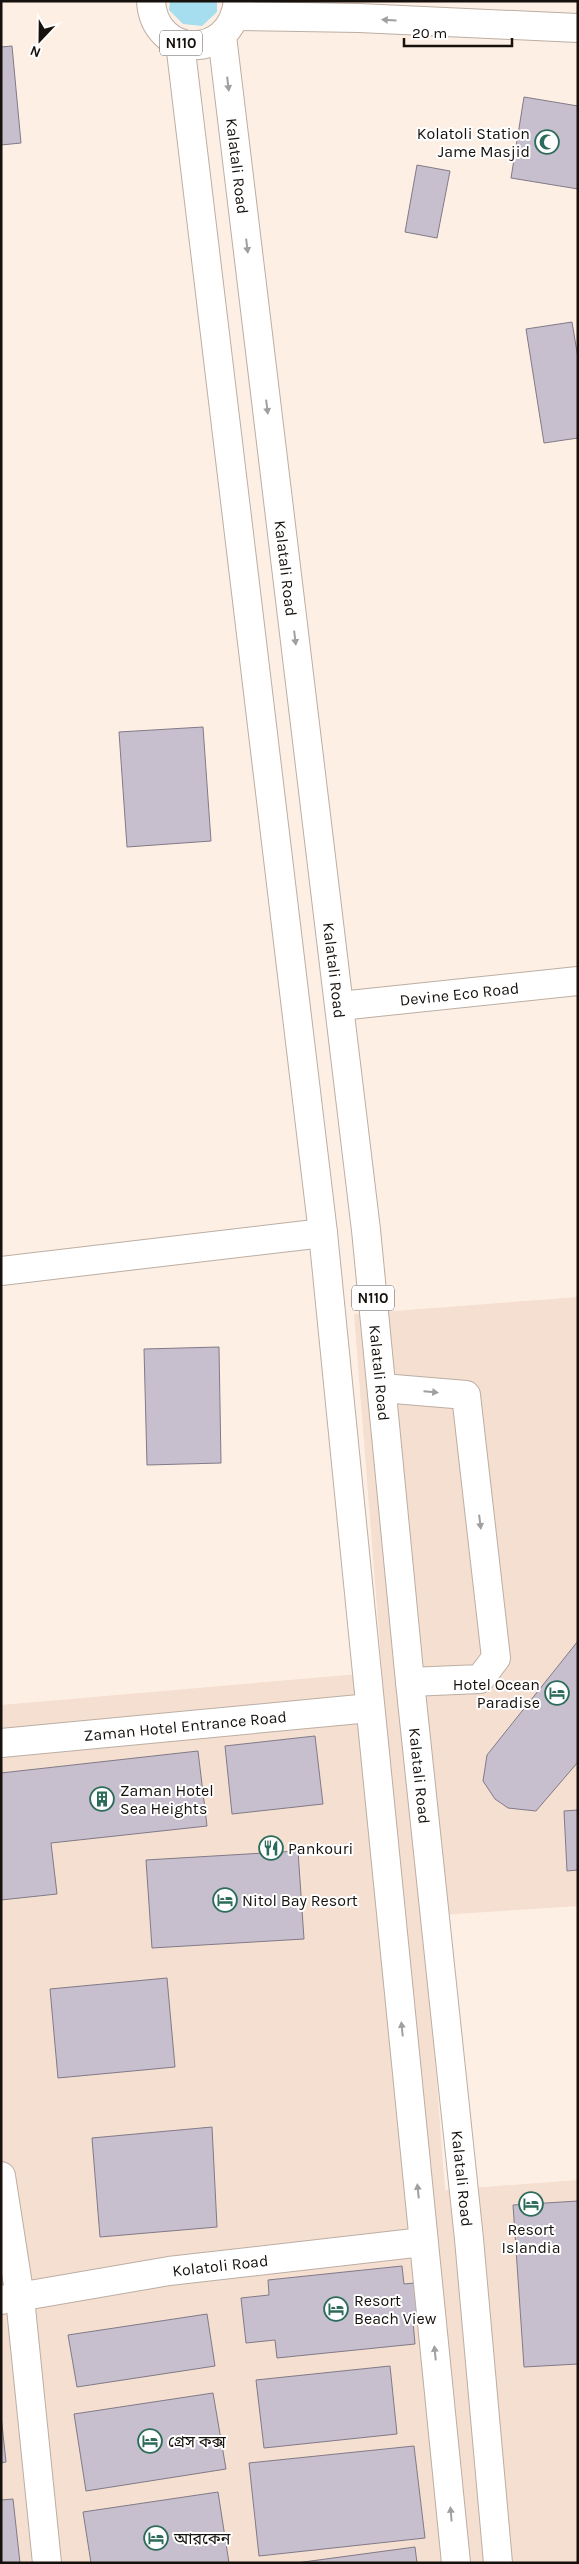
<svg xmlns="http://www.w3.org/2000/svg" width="579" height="2564" font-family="Karla,'Noto Sans Bengali',sans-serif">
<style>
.commercial{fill:#f4dfd1}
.water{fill:#a7deef}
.building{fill:#c7bfce;stroke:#817a87}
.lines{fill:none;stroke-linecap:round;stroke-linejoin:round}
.minor-casing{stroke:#bcaea3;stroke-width:30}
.highway-casing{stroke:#bcaea3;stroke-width:30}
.minor{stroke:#fff;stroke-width:28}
.highway{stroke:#fff;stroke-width:28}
.oneway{fill:#a2a09e}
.labels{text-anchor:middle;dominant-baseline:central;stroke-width:4;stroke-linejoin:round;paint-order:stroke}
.shield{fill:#fff;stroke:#5c5856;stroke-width:1}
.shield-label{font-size:15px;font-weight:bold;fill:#16110d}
.poi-label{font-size:16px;fill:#16110d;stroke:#fff;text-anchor:start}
.street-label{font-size:16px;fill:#16110d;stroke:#fff}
</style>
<rect width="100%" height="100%" fill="#feefe4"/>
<!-- commercial -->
<path class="commercial" d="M578,1297V1906L424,1916L445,2190L578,2180V2563H1V1705L382,1672L354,1314Z"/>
<!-- water -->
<path class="water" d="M170,1H217V12L202,26L183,24L169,10Z"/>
<!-- building -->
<path class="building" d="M12,46L21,143L1,145V47Z
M524,97L578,106V189L511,178Z
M417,165L450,171L437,238L405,232Z
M572,322L578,358V438L544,443L526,329Z
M203,727L211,841L127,847L119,732Z
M219,1347L221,1463L147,1465L144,1349Z
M578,1641V1762L536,1811L508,1808L495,1799L483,1781L487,1755Z
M315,1736L323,1804L232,1814L225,1746Z
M198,1751L207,1826L51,1843L57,1894L1,1900V1773Z
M578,1810V1870L567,1871L564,1811Z
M298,1851L304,1939L152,1948L146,1860Z
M167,1978L175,2067L58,2078L50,1989Z
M212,2127L217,2227L100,2237L92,2138Z
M578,2201V2364L524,2367L513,2205Z
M402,2266L404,2284L426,2282L430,2320L413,2322L415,2344L277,2358L275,2340L246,2343L241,2298L269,2295L268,2280Z
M207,2314L215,2366L77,2387L68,2335Z
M390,2366L397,2434L264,2448L256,2380Z
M213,2393L226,2469L86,2491L74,2414Z
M1,2415L6,2462L1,2463Z
M414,2446L425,2538L259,2556L249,2463Z
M218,2492L229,2563H91L83,2512Z
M13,2499L20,2563H1V2500Z
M415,2547L417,2563H296Z"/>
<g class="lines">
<!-- minor casing -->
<g class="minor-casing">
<g id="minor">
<path d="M236,16L359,18L578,28"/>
<path id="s1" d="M340,1006L578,981"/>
<path d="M1,1271L323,1233"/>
<path d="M382,1388L466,1395L496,1658L480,1679L410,1682"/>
<path id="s2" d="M1,1743L370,1708"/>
<path d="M1,2176L20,2298L47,2563"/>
<path id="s3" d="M1,2300L169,2271L423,2242"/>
</g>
</g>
<!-- highway casing -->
<g class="highway-casing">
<g id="highway">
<path d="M151,1C154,58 231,62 238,1"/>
<path id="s4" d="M222,36L366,1230L410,1682L469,2239L498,2563"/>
<path d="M180,43L323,1233L456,2563"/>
</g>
</g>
<!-- minor -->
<use href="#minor" class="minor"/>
<!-- highway -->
<use href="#highway" class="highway"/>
</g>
<!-- one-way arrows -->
<defs><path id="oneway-solid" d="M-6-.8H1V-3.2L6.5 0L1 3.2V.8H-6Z" transform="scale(1.25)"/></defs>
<g class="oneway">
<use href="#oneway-solid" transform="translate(389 20) rotate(-177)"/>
<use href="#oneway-solid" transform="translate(228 84) rotate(83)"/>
<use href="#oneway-solid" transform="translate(247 246) rotate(83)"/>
<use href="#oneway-solid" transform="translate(267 407) rotate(83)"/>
<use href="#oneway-solid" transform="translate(295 638) rotate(83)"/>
<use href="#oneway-solid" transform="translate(431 1392) rotate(5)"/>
<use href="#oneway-solid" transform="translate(480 1522) rotate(83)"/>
<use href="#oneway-solid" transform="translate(402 2029) rotate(-96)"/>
<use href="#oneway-solid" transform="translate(418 2191) rotate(-96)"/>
<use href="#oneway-solid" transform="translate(435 2353) rotate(-96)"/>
<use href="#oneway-solid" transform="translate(451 2514) rotate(-95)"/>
</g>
<!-- icons -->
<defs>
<g id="mosque-ring" transform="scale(1.25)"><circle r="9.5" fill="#fff" stroke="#2d6c5a" stroke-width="1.5"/><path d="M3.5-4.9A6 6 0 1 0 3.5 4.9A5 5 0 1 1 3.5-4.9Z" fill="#2d6c5a"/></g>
<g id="hotel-ring" transform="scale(1.25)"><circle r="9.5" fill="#fff" stroke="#2d6c5a" stroke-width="1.5"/><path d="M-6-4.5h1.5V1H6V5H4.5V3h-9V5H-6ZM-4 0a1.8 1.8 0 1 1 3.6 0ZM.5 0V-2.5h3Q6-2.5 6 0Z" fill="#2d6c5a"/></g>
<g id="building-ring" transform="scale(1.25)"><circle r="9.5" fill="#fff" stroke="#2d6c5a" stroke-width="1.5"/><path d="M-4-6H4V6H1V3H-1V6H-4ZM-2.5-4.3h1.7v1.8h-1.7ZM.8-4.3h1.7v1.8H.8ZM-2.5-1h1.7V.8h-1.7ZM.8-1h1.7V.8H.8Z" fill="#2d6c5a"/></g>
<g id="restaurant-ring" transform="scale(1.25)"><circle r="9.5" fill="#fff" stroke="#2d6c5a" stroke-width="1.5"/><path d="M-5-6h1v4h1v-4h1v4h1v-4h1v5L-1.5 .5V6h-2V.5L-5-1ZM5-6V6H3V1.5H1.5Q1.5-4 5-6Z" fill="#2d6c5a"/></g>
</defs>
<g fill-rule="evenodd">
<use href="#mosque-ring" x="547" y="142"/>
<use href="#hotel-ring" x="557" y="1693"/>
<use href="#building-ring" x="102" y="1799"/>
<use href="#restaurant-ring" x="271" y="1848"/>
<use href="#hotel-ring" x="225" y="1900"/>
<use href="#hotel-ring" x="531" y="2204"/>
<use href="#hotel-ring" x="336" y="2309"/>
<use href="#hotel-ring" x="150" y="2441"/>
<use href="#hotel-ring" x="156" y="2538"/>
</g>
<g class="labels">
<!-- shield labels -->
<g class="shield">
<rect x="160" y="30.5" width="42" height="25" rx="4"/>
<rect x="352" y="1285.5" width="42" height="25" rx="4"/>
</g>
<g class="shield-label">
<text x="181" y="43">N110</text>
<text x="373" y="1298">N110</text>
</g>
<!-- poi labels -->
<g class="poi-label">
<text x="530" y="133" text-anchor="end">Kolatoli Station<tspan x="530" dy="18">Jame Masjid</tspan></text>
<text x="540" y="1684" text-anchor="end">Hotel Ocean<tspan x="540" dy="18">Paradise</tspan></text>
<text x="120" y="1790">Zaman Hotel<tspan x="120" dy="18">Sea Heights</tspan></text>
<text x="288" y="1848">Pankouri</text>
<text x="242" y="1900">Nitol Bay Resort</text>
<text x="531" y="2229" text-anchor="middle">Resort<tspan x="531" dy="18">Islandia</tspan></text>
<text x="354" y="2300">Resort<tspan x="354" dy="18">Beach View</tspan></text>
<text x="168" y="2441">গ্রেস কক্স</text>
<text x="174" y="2538">আরকেন</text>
</g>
<!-- street labels -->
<g class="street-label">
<text stroke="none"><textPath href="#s4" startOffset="131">Kalatali Road</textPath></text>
<text stroke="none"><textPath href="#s4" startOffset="536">Kalatali Road</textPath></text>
<text stroke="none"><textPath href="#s4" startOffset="941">Kalatali Road</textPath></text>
<text stroke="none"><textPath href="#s1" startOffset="120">Devine Eco Road</textPath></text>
<text stroke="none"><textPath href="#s4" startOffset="1346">Kalatali Road</textPath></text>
<text stroke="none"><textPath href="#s2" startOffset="185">Zaman Hotel Entrance Road</textPath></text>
<text stroke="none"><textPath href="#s4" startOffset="1751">Kalatali Road</textPath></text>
<text stroke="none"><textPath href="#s4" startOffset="2156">Kalatali Road</textPath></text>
<text stroke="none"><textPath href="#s3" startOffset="222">Kolatoli Road</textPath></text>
</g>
</g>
<!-- border -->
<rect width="579" height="2564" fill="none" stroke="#16110d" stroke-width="5"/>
<!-- north arrow -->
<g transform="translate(40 40) rotate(202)" stroke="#ffffff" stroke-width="4" paint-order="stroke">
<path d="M0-4L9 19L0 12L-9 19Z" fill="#16110d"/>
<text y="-8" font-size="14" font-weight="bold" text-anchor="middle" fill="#16110d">N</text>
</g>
<!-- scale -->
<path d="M404 38v8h108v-8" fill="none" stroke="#16110d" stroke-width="2.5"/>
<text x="412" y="38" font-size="15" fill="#16110d" stroke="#ffffff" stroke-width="4" paint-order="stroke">20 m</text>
</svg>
